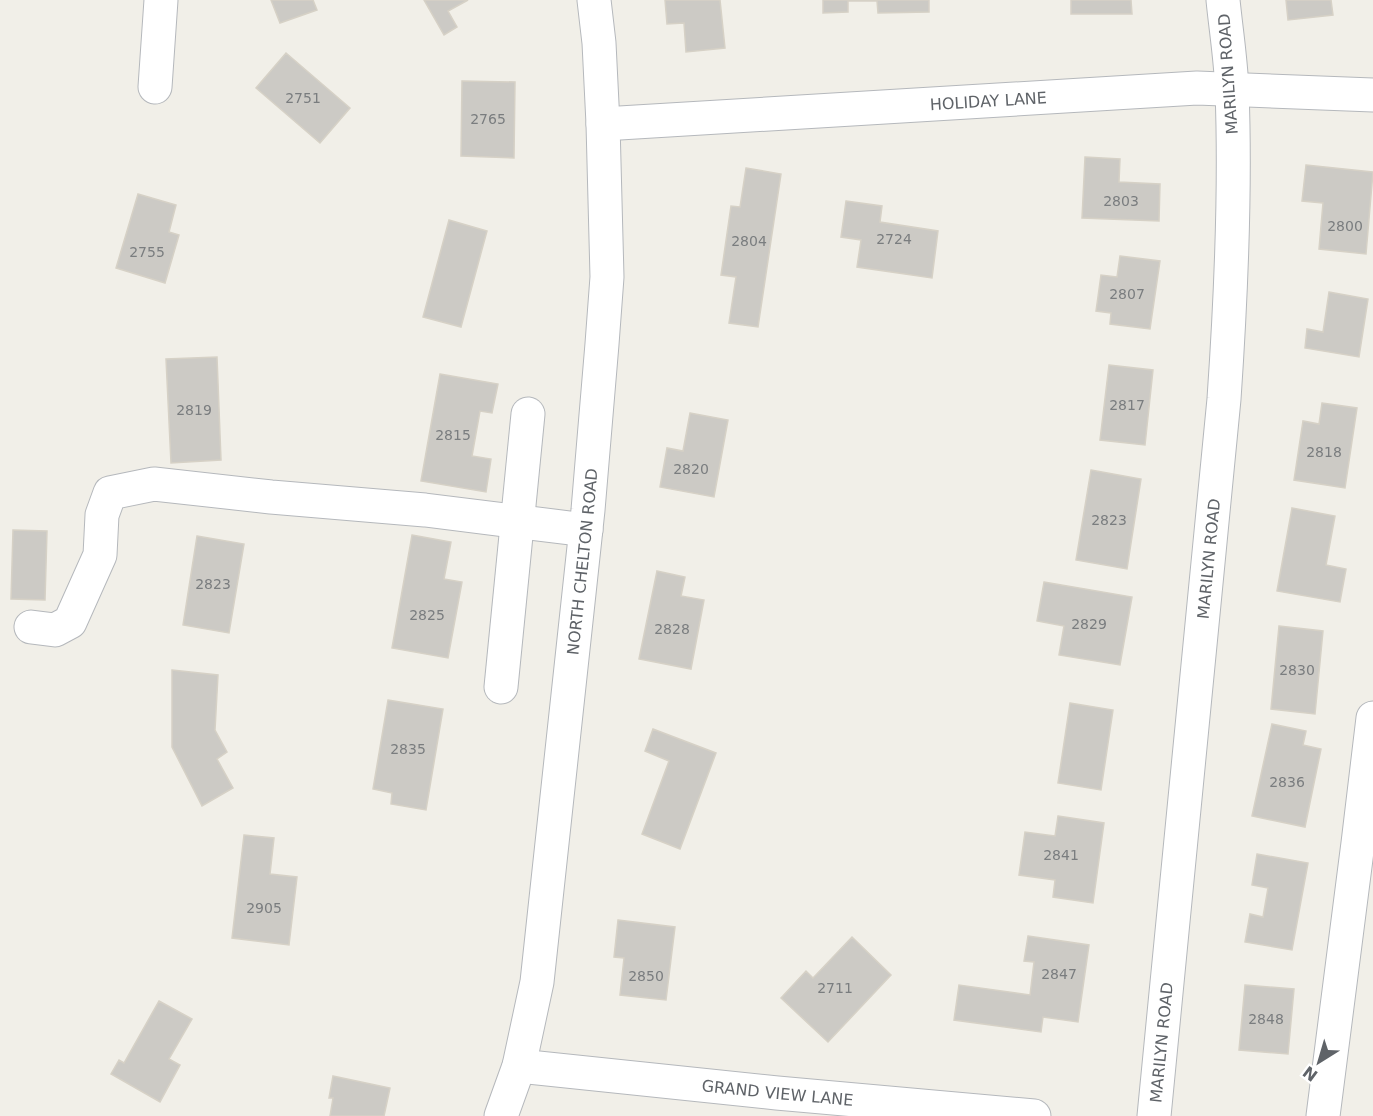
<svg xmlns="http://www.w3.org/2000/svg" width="1373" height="1116" font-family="'DejaVu Sans',sans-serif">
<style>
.building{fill:#cccac5;stroke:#d6d1c6;stroke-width:1.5}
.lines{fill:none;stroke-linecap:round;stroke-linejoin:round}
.minor-casing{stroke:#b5b8bc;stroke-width:35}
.minor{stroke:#fff;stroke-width:33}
.labels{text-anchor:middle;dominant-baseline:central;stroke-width:6;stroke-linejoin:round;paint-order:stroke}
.number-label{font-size:14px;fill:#7a7d7f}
.street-label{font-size:16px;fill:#5f6368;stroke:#fff}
</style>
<rect width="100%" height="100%" fill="#f1efe8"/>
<!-- building -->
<path class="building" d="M271,0H313L317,10L280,23Z
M424,0H468L448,11L457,27L444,35Z
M665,0H720L725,48L686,52L684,23L667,24Z
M823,0H929V12L878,13L877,1H848V12L823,13Z
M1071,0H1131L1132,14H1071Z
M1286,0H1331L1333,15L1288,20Z
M286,53L350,108L320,143L256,88Z
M462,81L515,82L514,158L461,156Z
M1085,157L1120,159L1119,182L1160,184L1159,221L1082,218Z
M1306,165L1373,172L1366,254L1319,249L1323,203L1302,201Z
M746,168L781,174L758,327L729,323L736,277L721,275L731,206L740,207Z
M138,194L176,205L169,232L179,235L165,283L116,268Z
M846,201L882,206L880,222L938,231L932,278L857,267L861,240L841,237Z
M449,220L487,231L461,327L423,317Z
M1120,256L1160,261L1150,329L1110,324L1111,313L1096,311L1101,275L1117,277Z
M1329,292L1368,299L1359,357L1305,348L1307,329L1323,332Z
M217,357L221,460L171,463L166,359Z
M1109,365L1153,370L1145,445L1100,440Z
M440,374L498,384L492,413L480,411L472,456L491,459L486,492L421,481Z
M1322,403L1357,408L1345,488L1294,480L1303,421L1319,424Z
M690,413L728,420L714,497L660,487L667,448L683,451Z
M1091,470L1141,479L1127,569L1076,560Z
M1292,508L1335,516L1326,565L1346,569L1340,602L1277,591Z
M13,530L47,531L45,600L11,599Z
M412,535L451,542L444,579L462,582L448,658L392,648Z
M197,536L244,544L229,633L183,625Z
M657,571L685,577L681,596L704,600L691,669L639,659Z
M1044,582L1132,597L1120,665L1059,655L1064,626L1037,621Z
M1279,626L1323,631L1315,714L1271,709Z
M172,670L218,675L215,730L227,752L217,759L233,788L202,806L172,747Z
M388,700L443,709L426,810L391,804L392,793L373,789Z
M1070,703L1113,710L1101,790L1058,783Z
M1272,724L1306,731L1303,745L1321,749L1305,827L1252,816Z
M653,729L716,753L680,849L642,834L669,761L645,751Z
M1058,816L1104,823L1093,903L1053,897L1055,880L1019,875L1025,832L1055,836Z
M244,835L274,838L270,874L297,877L289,945L232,938Z
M1257,854L1308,863L1292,950L1245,942L1250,914L1263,917L1268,888L1252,885Z
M618,920L675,927L666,1000L620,995L624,958L614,957Z
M1028,936L1089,945L1078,1022L1043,1017L1041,1032L954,1020L959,985L1030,995L1034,962L1024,961Z
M852,937L891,975L828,1042L781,998L806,971L813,978Z
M1245,985L1294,989L1288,1054L1239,1050Z
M159,1001L192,1019L169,1059L180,1065L160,1102L111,1074L119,1060L124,1063Z
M333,1076L390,1088L384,1116H330L333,1098H329Z"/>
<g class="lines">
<!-- minor casing -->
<g class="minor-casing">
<g id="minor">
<path d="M155,87L161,0"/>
<path id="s1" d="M603,124L1197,88L1373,95"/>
<path d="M31,627L55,630L70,622L100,555L102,515L110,493L154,484L271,497L425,510L586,530"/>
<path d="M501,687L528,414"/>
<path id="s2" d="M519,1066L777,1093L1034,1116"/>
<path id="s3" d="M501,1116L519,1066L537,982L588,510L602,344L607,277L603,124L599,43L594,0"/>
<path id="s4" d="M1154,1116L1224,399C1231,297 1236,194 1232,91C1231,61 1226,30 1223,0"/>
<path d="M1323,1116L1358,843L1373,718"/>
</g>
</g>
<!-- minor -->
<use href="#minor" class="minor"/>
</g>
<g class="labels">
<!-- number labels -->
<g class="number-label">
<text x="303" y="98">2751</text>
<text x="488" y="119">2765</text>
<text x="1121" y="201">2803</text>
<text x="1345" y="226">2800</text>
<text x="894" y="239">2724</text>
<text x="749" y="241">2804</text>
<text x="147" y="252">2755</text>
<text x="1127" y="294">2807</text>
<text x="1127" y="405">2817</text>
<text x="194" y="410">2819</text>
<text x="453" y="435">2815</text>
<text x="1324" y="452">2818</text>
<text x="691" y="469">2820</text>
<text x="1109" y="520">2823</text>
<text x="213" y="584">2823</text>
<text x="427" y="615">2825</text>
<text x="1089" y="624">2829</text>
<text x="672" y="629">2828</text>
<text x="1297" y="670">2830</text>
<text x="408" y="749">2835</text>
<text x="1287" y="782">2836</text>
<text x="1061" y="855">2841</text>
<text x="264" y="908">2905</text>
<text x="1059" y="974">2847</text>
<text x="646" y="976">2850</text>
<text x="835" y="988">2711</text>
<text x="1266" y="1019">2848</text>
</g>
<!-- street labels -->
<g class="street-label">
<text transform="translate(1228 74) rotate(-94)">MARILYN ROAD</text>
<text stroke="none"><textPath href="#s1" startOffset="386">HOLIDAY LANE</textPath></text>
<text stroke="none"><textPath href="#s4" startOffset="560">MARILYN ROAD</textPath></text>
<text stroke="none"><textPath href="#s3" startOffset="562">NORTH CHELTON ROAD</textPath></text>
<text stroke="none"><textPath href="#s4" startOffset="74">MARILYN ROAD</textPath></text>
<text stroke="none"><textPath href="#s2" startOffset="260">GRAND VIEW LANE</textPath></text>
</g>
</g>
<!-- north arrow -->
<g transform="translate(1319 1062) rotate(217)" stroke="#ffffff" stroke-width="4.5" paint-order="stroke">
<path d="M0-4.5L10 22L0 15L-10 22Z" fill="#5f6368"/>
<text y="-9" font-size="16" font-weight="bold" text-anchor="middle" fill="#5f6368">N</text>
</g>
</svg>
